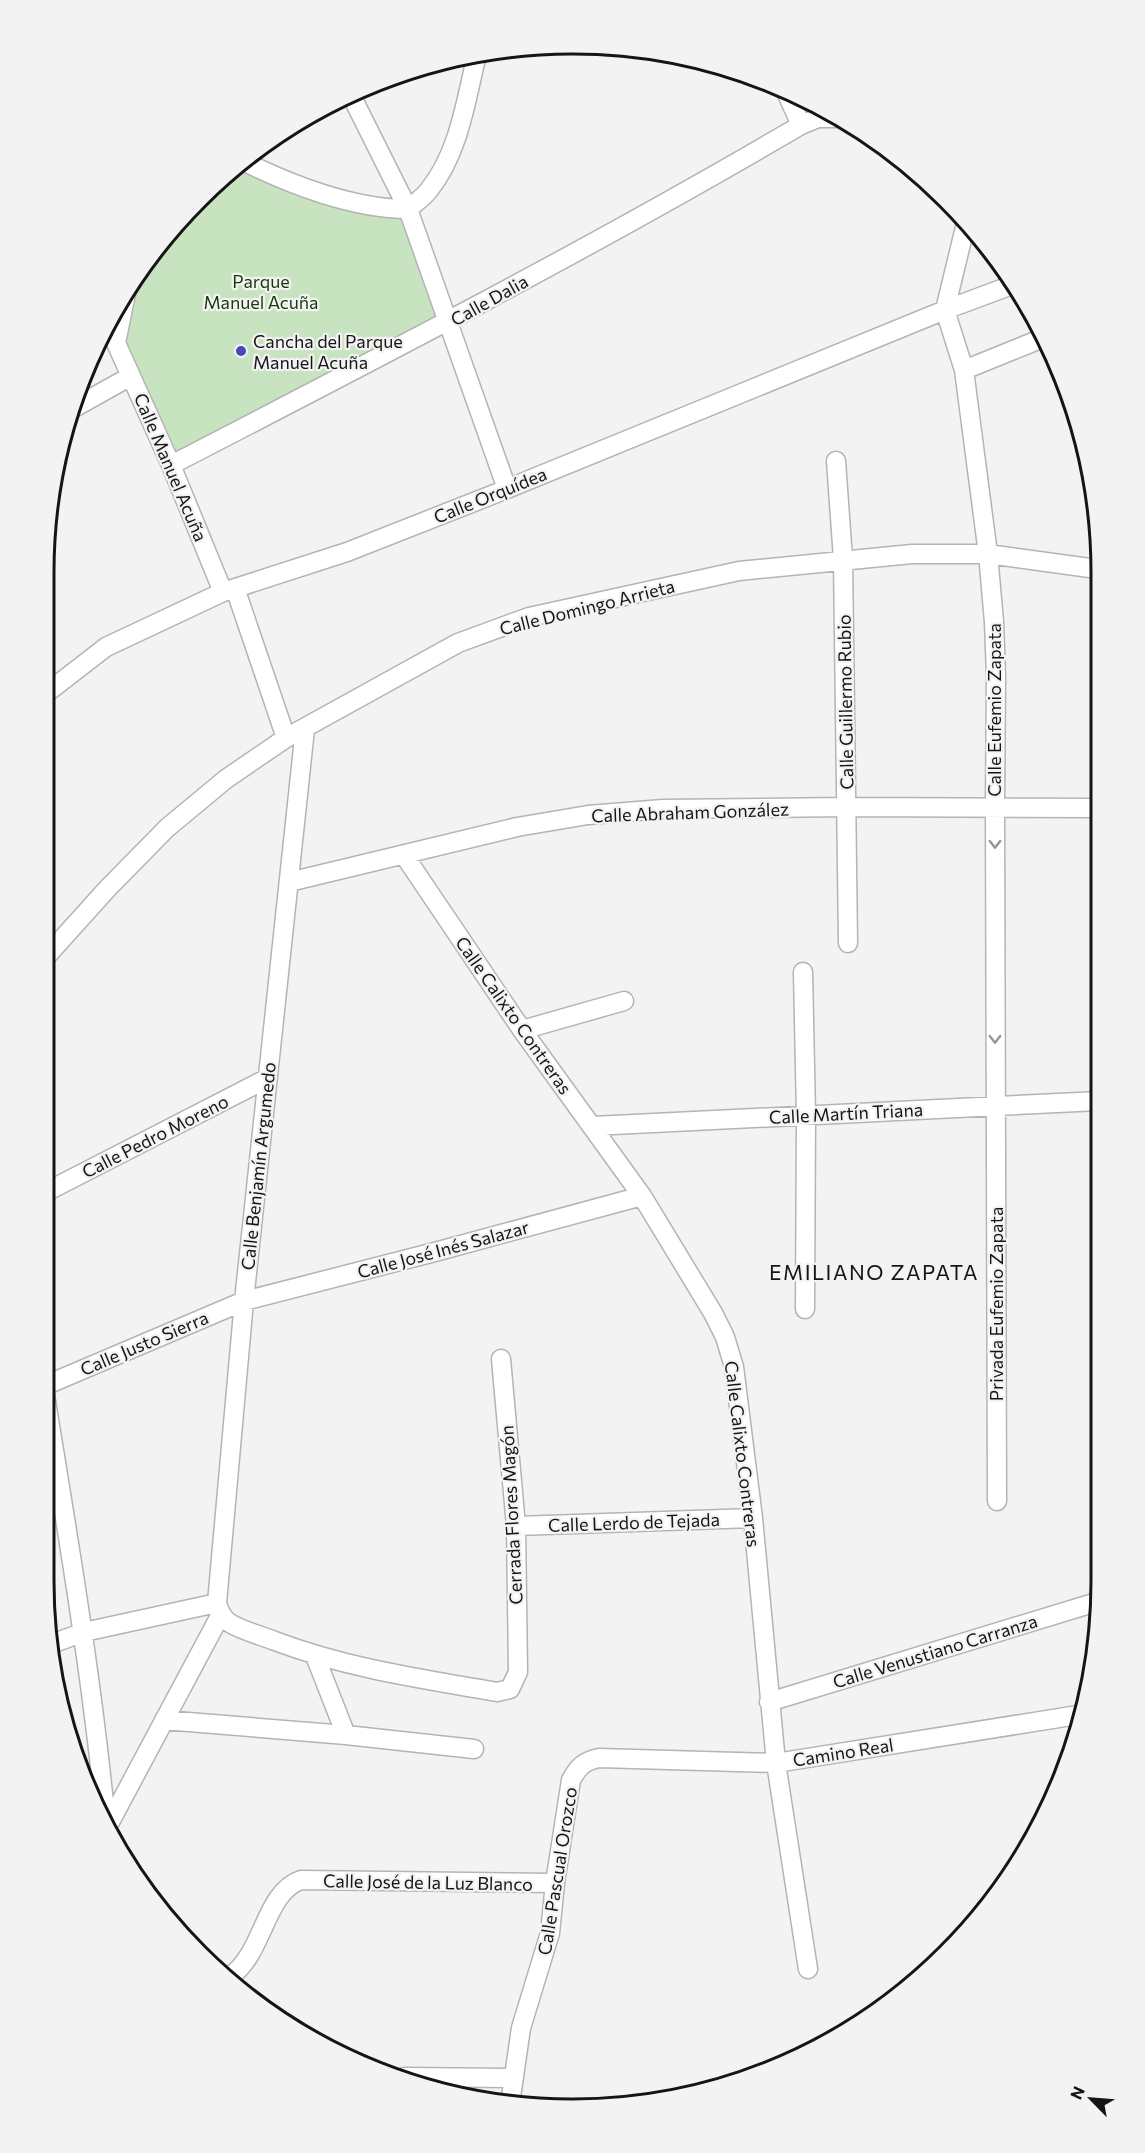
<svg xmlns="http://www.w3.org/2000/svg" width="1145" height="2153" font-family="Commissioner,sans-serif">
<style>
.green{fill:#c8e3bf}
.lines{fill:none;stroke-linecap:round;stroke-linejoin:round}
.minor-casing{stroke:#b4b4b6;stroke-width:21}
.minor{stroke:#fff;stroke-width:18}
.oneway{stroke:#969696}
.poi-dot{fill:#4c44bb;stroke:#f3f3f4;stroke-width:2}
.labels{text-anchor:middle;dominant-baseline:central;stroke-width:4.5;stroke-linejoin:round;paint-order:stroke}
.park-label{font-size:18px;fill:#18380a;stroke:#f3f3f4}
.street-label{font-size:18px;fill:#151515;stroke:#f3f3f4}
.poi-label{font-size:18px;fill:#151515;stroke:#f3f3f4;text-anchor:start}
.quarter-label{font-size:21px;letter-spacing:1.5px;fill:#151515;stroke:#f3f3f4}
.rim{fill:none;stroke:#151515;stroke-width:3}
</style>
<rect width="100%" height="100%" fill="#f3f3f4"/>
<!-- green -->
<path class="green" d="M236,166L400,215L441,320L174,456L123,343L135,279L153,250L224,175Z"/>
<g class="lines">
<!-- minor casing -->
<g class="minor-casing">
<path id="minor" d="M785,90L801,125L818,118H836
M351,95L408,209L507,489
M243,161C291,185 354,209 408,209
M408,209C415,203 424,197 429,190C459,153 466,100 477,54
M966,223L945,310L964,370L988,554L994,622L996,676L995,808L997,1501
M126,294L116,343L171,465L223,592
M964,370L1043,338
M72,409L131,376
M836,461L843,559L848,943
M171,465C384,355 595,246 801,125
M235,588L286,738
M44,695L106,647L223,592L347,552L507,489L945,310L1012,285
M305,729L244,1301L217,1603C219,1611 222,1617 228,1622C242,1631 260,1635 275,1641C346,1668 422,1679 497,1692L510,1689L518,1672L516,1526L501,1359
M404,855L522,1030L642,1196L713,1313L725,1337L734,1367L753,1518L776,1763L808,1969
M289,882L517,827L588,815L663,809L846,807L1098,808
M44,959L108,888L167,828L226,779L286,738L458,643L529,617L739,571L912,554H988L1097,569
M803,972L806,1115L805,1309
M522,1030L624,1001
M593,1126L1099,1101
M44,1193L266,1079
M44,1386L244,1301L431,1253L642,1196
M44,1389C67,1530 91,1671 105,1813
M516,1526L753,1518
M54,1643L84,1632L217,1603
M315,1656L346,1735L474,1749
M769,1702L1100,1601
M164,1720L346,1735
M110,1822L221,1614
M231,1976C264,1952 265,1892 301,1880L555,1883
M404,2077L514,2078
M510,2104L521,2028L550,1933L555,1883L571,1780C578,1767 584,1761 599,1758L776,1763L1084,1714"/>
</g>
<!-- minor -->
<use href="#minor" class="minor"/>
</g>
<!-- one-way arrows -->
<defs><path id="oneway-chevron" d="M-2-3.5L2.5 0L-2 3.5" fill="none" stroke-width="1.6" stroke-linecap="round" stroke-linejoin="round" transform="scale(1.5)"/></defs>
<g class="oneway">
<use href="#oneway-chevron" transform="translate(995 844) rotate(90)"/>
<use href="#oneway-chevron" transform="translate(995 1039) rotate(90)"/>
</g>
<!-- markers -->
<circle class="poi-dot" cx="241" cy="351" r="6"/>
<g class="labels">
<!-- park labels -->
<g class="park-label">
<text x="261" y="281">Parque<tspan x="261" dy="21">Manuel Acuña</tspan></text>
</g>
<!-- street labels -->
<g class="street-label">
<text transform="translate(489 300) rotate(-29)">Calle Dalia</text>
<text transform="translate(171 467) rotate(67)">Calle Manuel Acuña</text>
<text transform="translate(490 495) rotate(-22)">Calle Orquídea</text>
<text transform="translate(587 607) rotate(-14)">Calle Domingo Arrieta</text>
<text transform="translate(845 702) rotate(-91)">Calle Guillermo Rubio</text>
<text transform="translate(994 710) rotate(-90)">Calle Eufemio Zapata</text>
<text transform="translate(690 812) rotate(-2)">Calle Abraham González</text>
<text transform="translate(514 1015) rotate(55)">Calle Calixto Contreras</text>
<text transform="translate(846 1113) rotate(-3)">Calle Martín Triana</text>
<text transform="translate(155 1136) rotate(-27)">Calle Pedro Moreno</text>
<text transform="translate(258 1166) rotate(-84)">Calle Benjamín Argumedo</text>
<text transform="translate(443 1249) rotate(-15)">Calle José Inés Salazar</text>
<text transform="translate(996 1304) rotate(-90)">Privada Eufemio Zapata</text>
<text transform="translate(144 1343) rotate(-23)">Calle Justo Sierra</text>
<text transform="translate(743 1454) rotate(83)">Calle Calixto Contreras</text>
<text transform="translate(511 1515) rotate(-93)">Cerrada Flores Magón</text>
<text transform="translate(634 1522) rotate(-2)">Calle Lerdo de Tejada</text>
<text transform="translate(935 1651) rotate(-17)">Calle Venustiano Carranza</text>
<text transform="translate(843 1752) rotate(-9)">Camino Real</text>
<text transform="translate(557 1871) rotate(-81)">Calle Pascual Orozco</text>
<text transform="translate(428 1882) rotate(1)">Calle José de la Luz Blanco</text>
</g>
<!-- poi labels -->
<g class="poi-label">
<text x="253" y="341">Cancha del Parque<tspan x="253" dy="21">Manuel Acuña</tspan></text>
</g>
<!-- quarter labels -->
<g class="quarter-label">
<text x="874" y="1271">EMILIANO ZAPATA</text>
</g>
</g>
<!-- crop -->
<path d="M0 0H1145V2153H0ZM572 54H573A518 518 0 0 1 1091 572V1581A518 518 0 0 1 573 2099H572A518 518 0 0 1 54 1581V572A518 518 0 0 1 572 54Z" fill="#f3f3f4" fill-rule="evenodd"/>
<path class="rim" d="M572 54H573A518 518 0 0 1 1091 572V1581A518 518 0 0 1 573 2099H572A518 518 0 0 1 54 1581V572A518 518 0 0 1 572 54Z"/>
<!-- north arrow -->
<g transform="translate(1091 2099) rotate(295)" stroke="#f3f3f4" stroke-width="4.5" paint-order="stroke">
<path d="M0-4.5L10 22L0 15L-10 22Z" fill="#151515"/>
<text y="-9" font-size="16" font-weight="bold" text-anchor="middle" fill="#151515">N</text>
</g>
</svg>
